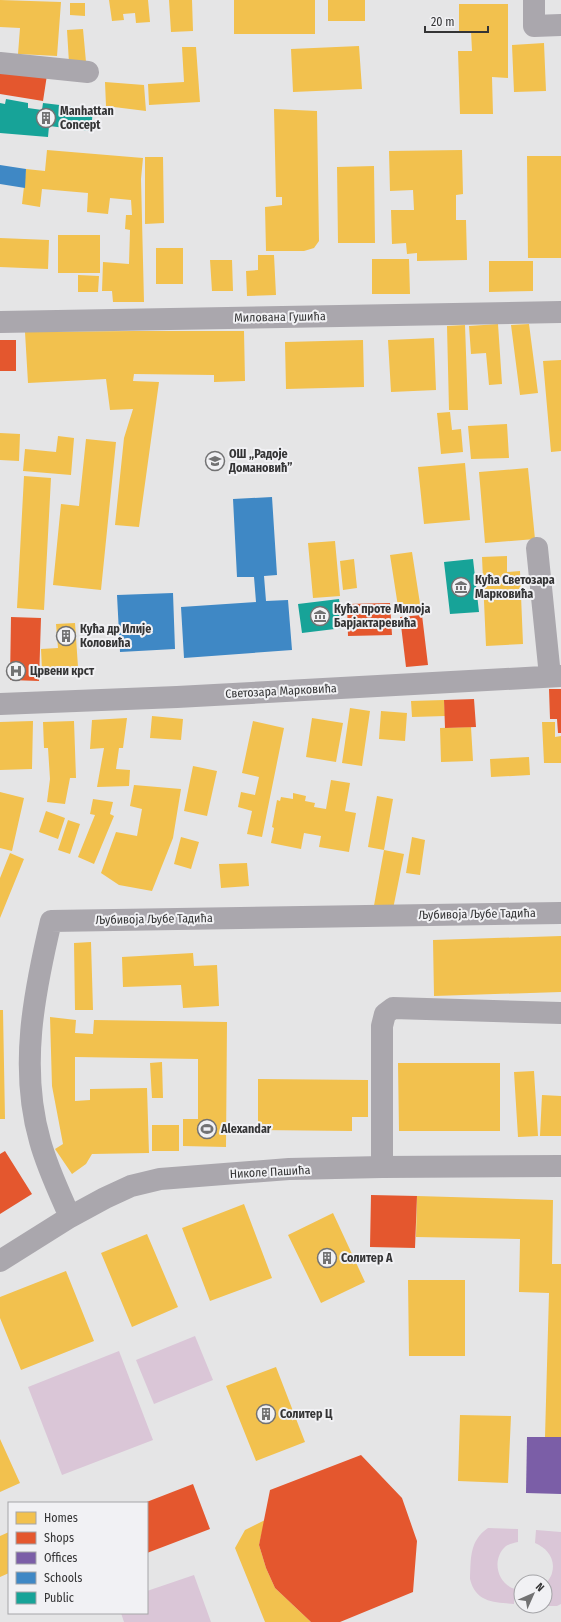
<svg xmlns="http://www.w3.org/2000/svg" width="561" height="1622" font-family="'Fira Sans Condensed',sans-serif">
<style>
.green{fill:#dac6d7}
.homes{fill:#f2c14e}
.shops{fill:#e4572e}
.offices{fill:#7b5ea7}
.schools{fill:#3f88c5}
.public{fill:#17a398}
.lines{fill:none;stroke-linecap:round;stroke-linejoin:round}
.minor{stroke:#aaa7ad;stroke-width:22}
.labels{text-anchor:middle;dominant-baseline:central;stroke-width:4;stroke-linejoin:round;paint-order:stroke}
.poi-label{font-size:12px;font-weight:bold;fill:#343435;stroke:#f1f1f4;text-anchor:start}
.street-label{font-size:12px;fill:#343435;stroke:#f1f1f4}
</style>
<rect width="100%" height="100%" fill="#e5e5e6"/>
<!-- green -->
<path class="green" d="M195,1336L213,1380L154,1404L136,1360Z
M119,1351L153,1440L62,1475L28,1387Z
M488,1528L518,1529V1542C514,1543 509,1544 506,1546C491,1559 497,1584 515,1589L514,1604C494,1602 476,1603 470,1579C471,1559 469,1541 488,1528Z
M536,1530L561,1532V1604L557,1606H545C545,1599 544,1593 545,1587C546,1582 551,1578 552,1573C556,1559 547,1548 535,1543Z
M194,1575L211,1622H124L121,1613H147V1591Z"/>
<!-- homes -->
<path class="homes" d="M0,0L61,2L57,56L18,54L20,28L0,27Z
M109,0H148L150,22L136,23L135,13L123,14L124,20L112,21Z
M169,0H192L193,31L171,32Z
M234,0H315V34H234Z
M328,0H365V21H328Z
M70,3H85V16L70,15Z
M459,4H508V78L492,77L493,114H460L458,51H472L471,31H459Z
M83,29L86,62L69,63L67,30Z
M544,43L546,91L514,92L512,45Z
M359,46L362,89L293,92L291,49Z
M182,47H196L200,102L149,105L148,84L184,82Z
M105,82L144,85L146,111L106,106Z
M274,109L317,111L319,241L314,248L304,251H266L265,207L282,205V197H276Z
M47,150L143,158L141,179L144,302H113L112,291H102L103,262L129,264L130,230L125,229L126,215H132L131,200L110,198L108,214L87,212L88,193L42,189L40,207L22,204L26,169L45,171Z
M462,150L463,194L456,195V220H466L467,260L417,261V253L407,254L406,243L392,244L391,210H414L413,190L390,191L389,151Z
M527,156H561V258H528Z
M145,157H163L164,223L145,224Z
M374,166L375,243H338L337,167Z
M58,235H100V273H58Z
M0,238L49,240L48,269L0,267Z
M156,248H183V284H156Z
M258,255H274L276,295L247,296L246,271L258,270Z
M372,259H409L410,294H372Z
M210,260H232L233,291H212Z
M489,261H533V291L489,292Z
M78,275L99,276L98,292H78Z
M498,324L502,384L489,385L486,353L471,354L469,326Z
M529,324L538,393L520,395L511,325Z
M465,325L468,410H449L447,326Z
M134,331H244L245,381L214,382V375L134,374L133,381L159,382L139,527L115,525L124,438L133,409L110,410L106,379L28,383L25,332Z
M434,338L436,390L391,392L388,340Z
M363,340L364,387L286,389L285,342Z
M561,360V451L551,452L543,361Z
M450,412L452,430L461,429L463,452L441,454L437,413Z
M507,424L509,458L471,459L468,426Z
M0,433L20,434L19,461L0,460Z
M58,436L74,438L71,475L23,471L25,449L56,452Z
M86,439L116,442L101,590L53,585L61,504L79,506Z
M465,463L470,520L424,524L418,467Z
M528,468L535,539L485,543L479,472Z
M24,476L51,478L44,610L17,608Z
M335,541L340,596L313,598L308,543Z
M412,552L421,610L399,613L390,555Z
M507,556V572L520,571L523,644L486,646L482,557Z
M354,559L357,588L343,590L340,561Z
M75,623L78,667L42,670L41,649L58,648L56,624Z
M444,700L445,716L412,717L411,701Z
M350,708L370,711L362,766L342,763Z
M381,711L407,713L405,741L379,739Z
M152,716L183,719L181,740L150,738Z
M127,718L123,748H119L116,769L130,770L129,786L97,787L104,748L90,749L92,720Z
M312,718L343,723L336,762L306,757Z
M33,721L32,769L0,770V722Z
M74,721L76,778H70L65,804L47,802L50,779L48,748H44L43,722Z
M253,721L284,728L262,837L247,834L252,811L238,807L241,792L255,795L259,777L242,773Z
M542,722H555V737L561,736V763H544Z
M471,727L473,761L441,762L440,728Z
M529,757L530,775L491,777L490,759Z
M193,766L217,771L207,816L184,811Z
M331,780L350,783L345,811L356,813L349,852L319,847L321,836L304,833L301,849L271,843L274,828L272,827L277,800L280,801L281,797L293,799V793L306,796L305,801L315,803L314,807L326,809Z
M134,785L181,789L173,838L152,891L119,885L101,873L116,832L137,836L142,809L130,806Z
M0,792L24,798L12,851L0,848Z
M377,796L393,799L384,850L368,847Z
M93,799L113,802L110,814L114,816L94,864L78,857L95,815L90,814Z
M46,811L65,818L58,839L39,832Z
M68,820L80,824L70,854L58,850Z
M181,837L199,842L191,869L174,864Z
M412,837L425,840L420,875L406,873Z
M384,850L404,854L392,914L373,911Z
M10,853L24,859L0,918V878Z
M247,863L249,886L221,888L219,864Z
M561,936V992L434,996L433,940Z
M91,942L93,1010H75L74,943Z
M193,953L194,966L217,965L219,1006L183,1008L181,985L123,987L122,957Z
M0,1010H3L5,1119H0Z
M50,1017L76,1020L75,1033L93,1034L94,1020L227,1022L226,1147L183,1146V1119H198V1059L75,1057V1101L90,1100V1089L147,1088L149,1153L92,1154L86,1164L72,1174L55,1149L63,1144L52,1086Z
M162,1062L163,1098H152L150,1063Z
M398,1063H500V1131H399Z
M534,1071L538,1136L518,1137L514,1072Z
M258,1079L368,1080V1117H352V1131L258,1130Z
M542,1095L561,1096V1136H540Z
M152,1125H179V1151H152Z
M417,1196L553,1200L552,1264H561V1437H545L549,1293L519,1292L520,1239L416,1237Z
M244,1204L272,1278L210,1301L182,1228Z
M333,1213L365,1282L321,1303L288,1235Z
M147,1234L178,1307L132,1327L101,1253Z
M66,1271L94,1341L21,1370L0,1318V1297Z
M408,1280H465V1356H409Z
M276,1367L305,1442L256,1461L226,1386Z
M460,1415L511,1416L508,1483L458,1481Z
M0,1439L20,1483L0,1492Z
M265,1520L259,1545L266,1568L275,1588L311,1622H265L235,1548L245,1530Z
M9,1532V1573L0,1577V1536Z"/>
<!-- shops -->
<path class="shops" d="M0,68L47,75L43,101L0,94Z
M0,340H16V371H0Z
M390,603L392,635L348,636L347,604Z
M422,615L428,665L406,667L400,617Z
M11,617L41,618L39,681L10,680Z
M549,689H561V733H558L557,719H550Z
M474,699L476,727L445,728L444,700Z
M5,1151L32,1194L0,1214V1154Z
M371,1195L417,1196L415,1248L370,1247Z
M361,1455L402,1498L417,1541L413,1592L340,1622H311L275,1588L266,1568L259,1545L270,1490Z
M193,1484L210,1529L147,1553V1503H144Z"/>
<!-- offices -->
<path class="offices" d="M527,1437H561V1494L526,1493Z"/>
<!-- schools -->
<path class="schools" d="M0,165L26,169L25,188L0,184Z
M272,497L277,575L264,576L266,601L288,600L292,650L184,658L181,607L256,602L254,577H237L233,499Z
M173,593L175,649L120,652L117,595Z"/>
<!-- public -->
<path class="public" d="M6,99L28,103V108L42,110L43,103L93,109L91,131L49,126L48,137L0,133V103L5,104Z
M473,559L479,612L450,614L444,562Z
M339,599L343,628L302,633L298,604Z"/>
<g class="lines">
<!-- minor -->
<path class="minor" d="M534,0V26L561,25
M0,63L88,72
M0,322L561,312
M537,548L550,676
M0,704L177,697L561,676
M382,1167V1026L385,1014L393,1008L561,1013
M70,1217C59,1192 47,1167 40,1141C19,1068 34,993 51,921L561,913
M0,1261L70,1217L105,1198L131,1186L160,1179L289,1169L382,1167L561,1166"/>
</g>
<!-- icons -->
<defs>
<g id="building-ring" transform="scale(1)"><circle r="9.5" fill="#f1f1f4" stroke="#727273" stroke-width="1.5"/><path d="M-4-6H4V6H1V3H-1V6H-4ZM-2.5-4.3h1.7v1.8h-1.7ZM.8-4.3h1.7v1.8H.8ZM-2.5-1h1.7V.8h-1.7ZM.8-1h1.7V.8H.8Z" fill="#727273"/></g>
<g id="school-ring" transform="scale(1)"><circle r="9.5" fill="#f1f1f4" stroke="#727273" stroke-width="1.5"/><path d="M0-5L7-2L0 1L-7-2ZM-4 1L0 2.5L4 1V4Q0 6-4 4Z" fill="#727273"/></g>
<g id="museum-ring" transform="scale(1)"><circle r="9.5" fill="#f1f1f4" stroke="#727273" stroke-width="1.5"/><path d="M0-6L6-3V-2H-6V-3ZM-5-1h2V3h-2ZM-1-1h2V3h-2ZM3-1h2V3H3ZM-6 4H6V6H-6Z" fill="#727273"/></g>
<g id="hospital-ring" transform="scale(1)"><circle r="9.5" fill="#f1f1f4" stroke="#727273" stroke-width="1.5"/><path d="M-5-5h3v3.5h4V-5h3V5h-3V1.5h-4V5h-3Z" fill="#727273"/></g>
<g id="stadium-ring" transform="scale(1)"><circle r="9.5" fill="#f1f1f4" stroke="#727273" stroke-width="1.5"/><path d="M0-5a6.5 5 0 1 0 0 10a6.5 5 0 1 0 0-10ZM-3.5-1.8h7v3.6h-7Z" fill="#727273"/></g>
</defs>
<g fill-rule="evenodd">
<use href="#building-ring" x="46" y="118"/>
<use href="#school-ring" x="215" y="461"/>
<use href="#museum-ring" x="461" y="587"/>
<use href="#museum-ring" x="320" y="616"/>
<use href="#building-ring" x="66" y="636"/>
<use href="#hospital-ring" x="16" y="671"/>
<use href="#stadium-ring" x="207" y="1129"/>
<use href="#building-ring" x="327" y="1258"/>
<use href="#building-ring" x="266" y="1414"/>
</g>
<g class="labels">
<!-- poi labels -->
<g class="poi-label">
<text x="60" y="111">Manhattan<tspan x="60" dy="14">Concept</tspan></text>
<text x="229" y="454">ОШ „Радоје<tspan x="229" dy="14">Домановић”</tspan></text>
<text x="475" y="580">Кућа Светозара<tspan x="475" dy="14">Марковића</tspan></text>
<text x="334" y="609">Кућа проте Милоја<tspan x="334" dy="14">Барјактаревића</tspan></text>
<text x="80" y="629">Кућа др Илије<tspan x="80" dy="14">Коловића</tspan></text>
<text x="30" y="671">Црвени крст</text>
<text x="221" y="1129">Alexandar</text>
<text x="341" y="1258">Солитер А</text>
<text x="280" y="1414">Солитер Ц</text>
</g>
<!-- street labels -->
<g class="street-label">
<text transform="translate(280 317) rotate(-1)">Милована Гушића</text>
<text transform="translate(281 691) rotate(-3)">Светозара Марковића</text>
<text transform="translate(477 914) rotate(-1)">Љубивоја Љубе Тадића</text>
<text transform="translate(154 919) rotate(-1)">Љубивоја Љубе Тадића</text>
<text transform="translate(270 1172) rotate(-3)">Николе Пашића</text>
</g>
</g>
<!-- legend -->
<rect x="8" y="1502" width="140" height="112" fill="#f1f1f4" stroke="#a5a5a8"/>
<rect x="16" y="1512" width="20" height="12" fill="#f2c14e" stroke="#a5a5a8"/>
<text x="44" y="1522" font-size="12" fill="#343435">Homes</text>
<rect x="16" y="1532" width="20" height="12" fill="#e4572e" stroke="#a5a5a8"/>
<text x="44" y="1542" font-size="12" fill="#343435">Shops</text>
<rect x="16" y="1552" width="20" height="12" fill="#7b5ea7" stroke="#a5a5a8"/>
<text x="44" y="1562" font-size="12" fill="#343435">Offices</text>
<rect x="16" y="1572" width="20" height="12" fill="#3f88c5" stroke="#a5a5a8"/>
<text x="44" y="1582" font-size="12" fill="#343435">Schools</text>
<rect x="16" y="1592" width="20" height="12" fill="#17a398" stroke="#a5a5a8"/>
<text x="44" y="1602" font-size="12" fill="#343435">Public</text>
<!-- north arrow -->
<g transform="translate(533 1594) rotate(45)"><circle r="19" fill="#f1f1f4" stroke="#a5a5a8"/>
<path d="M0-3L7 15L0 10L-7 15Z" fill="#727273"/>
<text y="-6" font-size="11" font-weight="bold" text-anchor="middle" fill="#343435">N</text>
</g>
<!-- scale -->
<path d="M425 26v6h63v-6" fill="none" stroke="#343435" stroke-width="2"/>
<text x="431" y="26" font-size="12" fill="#343435" stroke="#f1f1f4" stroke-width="3" paint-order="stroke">20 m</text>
</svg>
